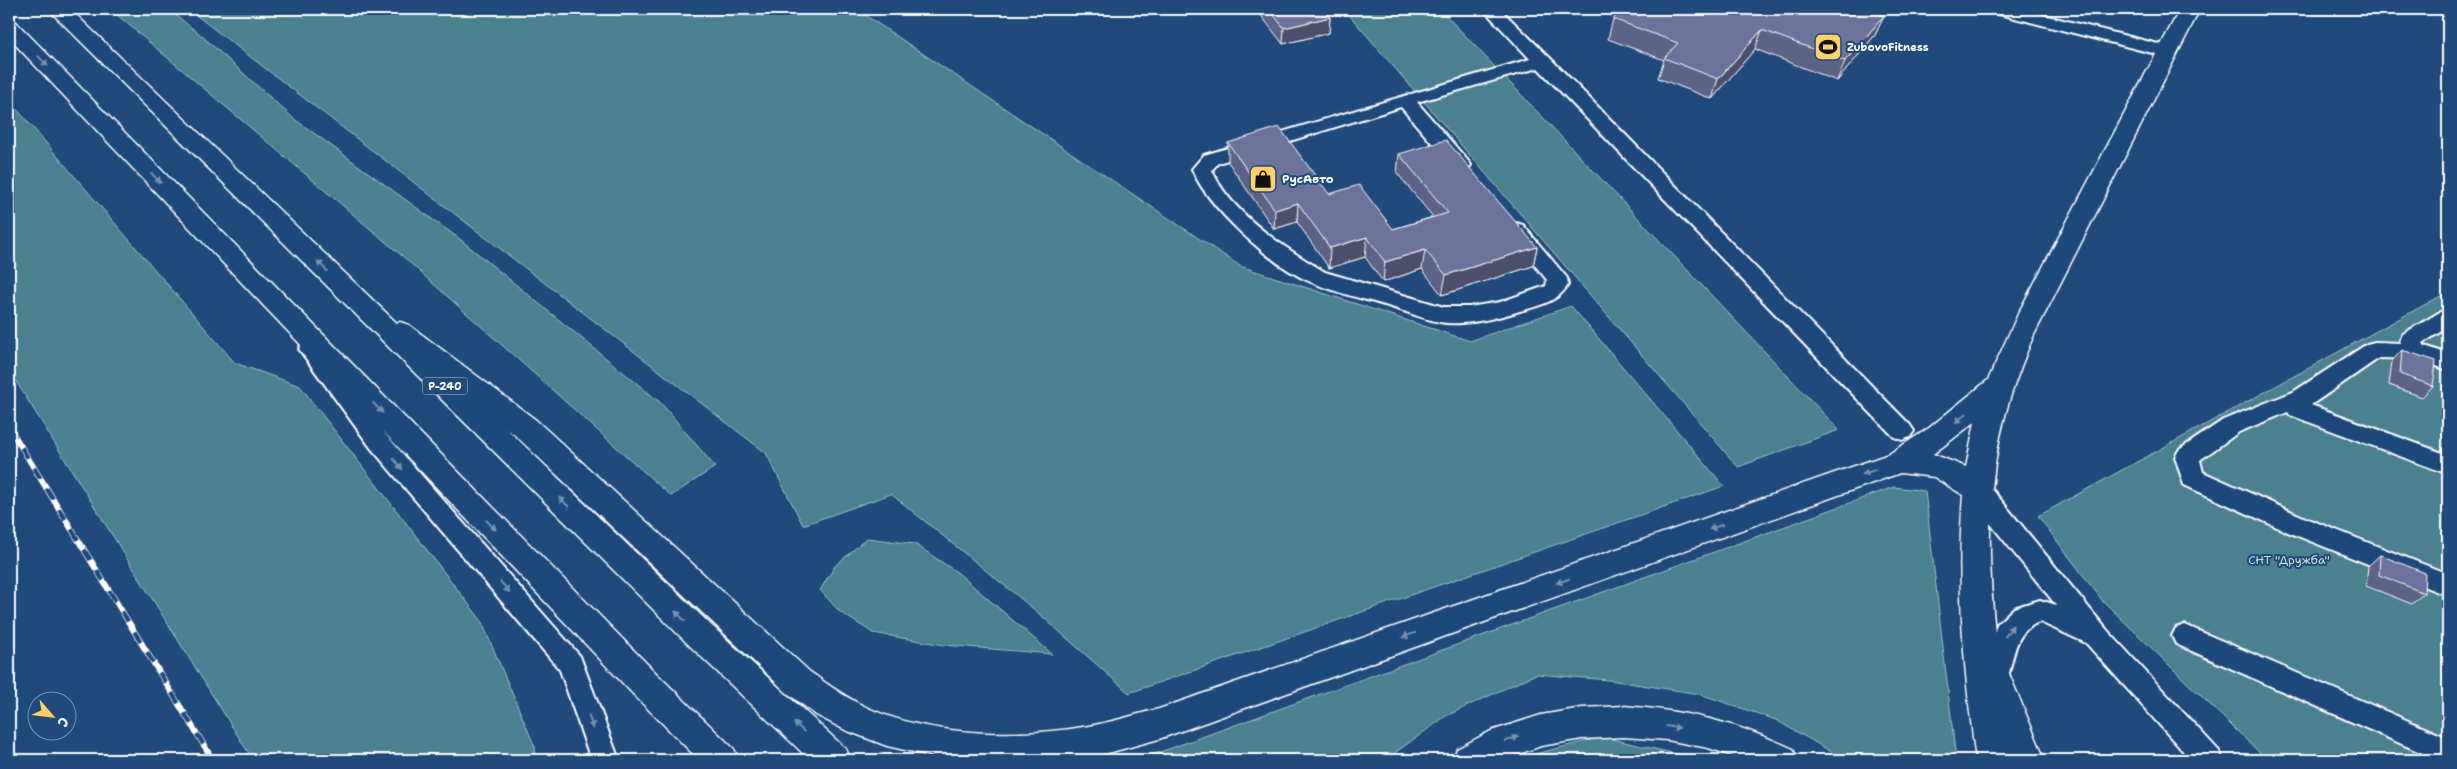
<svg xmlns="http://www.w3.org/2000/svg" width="2457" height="769" font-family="'Shantell Sans',sans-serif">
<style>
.green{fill:#4b808e;stroke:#a5c0c6}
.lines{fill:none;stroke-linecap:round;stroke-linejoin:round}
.minor-casing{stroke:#fff;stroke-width:4}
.major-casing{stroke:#fff;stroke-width:3}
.highway-casing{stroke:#fff;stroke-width:3}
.minor{fill:#1f4a7a;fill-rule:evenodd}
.major{fill:#1f4a7a;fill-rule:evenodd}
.highway{fill:#1f4a7a;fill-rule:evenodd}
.rail-casing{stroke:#fff;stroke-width:6}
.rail{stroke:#1f4a7a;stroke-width:4.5;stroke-dasharray:12;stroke-linecap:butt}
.wall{fill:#5d6384;stroke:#fff}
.shaded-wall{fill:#4c506c;stroke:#fff}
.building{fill:#6c739a;stroke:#fff}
.oneway{fill:#7992af}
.labels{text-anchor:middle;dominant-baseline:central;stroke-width:4;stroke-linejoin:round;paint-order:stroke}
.far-poi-label{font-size:11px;font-weight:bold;fill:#fff;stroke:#1f4a7a;text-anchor:start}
.shield{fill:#1f4a7a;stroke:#bcc9d7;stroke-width:1}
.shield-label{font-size:11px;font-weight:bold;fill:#fff}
.poi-label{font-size:12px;font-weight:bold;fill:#fff;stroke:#1f4a7a;text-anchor:start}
.park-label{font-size:12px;fill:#d2dfe3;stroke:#1f4a7a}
</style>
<rect width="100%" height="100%" fill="#1f4a7a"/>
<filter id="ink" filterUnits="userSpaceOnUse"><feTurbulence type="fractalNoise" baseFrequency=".02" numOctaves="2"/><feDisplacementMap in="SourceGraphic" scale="10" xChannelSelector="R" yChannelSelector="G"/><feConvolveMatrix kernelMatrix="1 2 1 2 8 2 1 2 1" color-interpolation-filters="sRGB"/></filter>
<g filter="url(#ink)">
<!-- green -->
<path class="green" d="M110,9H168L202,36L293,118L461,240L661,403L715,467L671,496L400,254Z
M188,9H856L1240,266L1470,341L1571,306L1724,486L1129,693L1036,611L891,494L803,525L766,453Z
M1344,9H1440L1839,430L1738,467Z
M9,100L235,363L300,386L481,620L535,747L536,760H253L9,370Z
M2448,292V760H2267L2102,600L2038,516Z
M1894,487L1925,491L1956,760H1843L1830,751L1776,720L1700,694L1609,680L1536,674L1446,716L1385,760H1138Z
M867,538L915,544L958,573L1052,654L944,645L873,633L840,612L820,590L835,566Z
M1602,737L1695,758L1698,760H1520L1523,757Z"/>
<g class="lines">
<!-- minor casing -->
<g class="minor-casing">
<path id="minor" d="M1483,9H1500L1549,57L1910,425L1914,431L1910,437L1902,440L1894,437L1538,68L1417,102L1468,161L1471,165L1468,169L1461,171L1454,169L1401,107L1218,163L1212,170C1230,213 1286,249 1325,272L1444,307H1469L1500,302L1546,286L1547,280L1506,230L1509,225L1516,223L1523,225L1567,278L1568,285C1558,302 1538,306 1520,311C1497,318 1470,325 1446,323C1428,321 1408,312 1391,307C1365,299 1336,293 1311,282C1272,266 1208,208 1192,169L1204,155L1530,59Z
M1993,9H2020L2174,48L2177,52L2174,56L2168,57L1995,13Z
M2448,309V327L2423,343L2425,346L2448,354V370L2415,359L2379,358L2311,405L2448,455V474L2290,415L2288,412L2239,432L2200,460L2203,472L2308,519L2448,574V596L2290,533L2184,485L2175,457L2179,450L2223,420L2293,392L2367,344L2375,342L2401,343L2400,340L2403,334L2440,312Z
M310,341L318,343L387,436L580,656L619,760H591L560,670L371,448L299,349L302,343Z
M1978,480L1987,483L2107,630L2219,751L2223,760H2191L2086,643L2040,622C2011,631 2015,662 2005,685L1995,689L1985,685L1982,677L1997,624L2014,608L2023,605L2040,600L2056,605L1969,497L1966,490L1969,483Z
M2185,625L2448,738V760H2438L2176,644L2172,636L2176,628Z"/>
</g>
<!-- major casing -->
<g class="major-casing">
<path id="major" d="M2180,9H2200L2033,337C2022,363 2012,389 2005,416C1983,495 1989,581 1998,661L2005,664L2045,760H2011L2010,758V760H1976C1964,673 1956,583 1963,495L1934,477L1900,473L1159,739L1101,755L1070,760H949L887,746L845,730L816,715L786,692L516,436L391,339L387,332L391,325L400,322L409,325L536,420L810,672C829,685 846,698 868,708C932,737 1021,738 1089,726C1113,722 1136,714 1159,709L1889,454L1929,428L1988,380L2019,312ZM1975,422L1966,467L1933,454Z
M1624,706C1689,711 1734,722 1793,749L1798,760H1745L1708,748L1667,740L1624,737L1582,739L1541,746L1502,760H1452L1457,749L1491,731L1541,715L1582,708Z"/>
</g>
<!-- highway casing -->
<g class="highway-casing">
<path id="highway" d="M48,9H70L712,626L846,749L851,760H810L690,646Z
M9,20L16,22L657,674L734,749L739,760H699L633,694L9,38Z"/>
</g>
<!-- minor -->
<use href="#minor" class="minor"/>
<!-- major -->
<use href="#major" class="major"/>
<!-- highway -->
<use href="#highway" class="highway"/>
<!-- rail casing -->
<g class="rail-casing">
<path id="rail" d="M9,427L213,760"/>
</g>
<!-- rail -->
<use href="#rail" class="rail"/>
</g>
<!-- wall -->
<path class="wall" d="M1256,9H1323L1330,17L1329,33L1283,44Z
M1884,16L1875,35L1837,81L1755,49L1712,99L1658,78L1664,60L1608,39L1613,19Z
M1228,143L1329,194L1393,229L1433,217L1397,173L1399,154L1537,247L1533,266L1442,295L1422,269L1383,282L1365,257L1329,268L1297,222L1274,229L1228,162Z
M2402,350L2433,386L2422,397L2389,385L2392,361Z
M2380,555L2424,593L2412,604L2366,586L2368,566Z"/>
<!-- shaded-wall -->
<path class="shaded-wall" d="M1884,16L1875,35L1837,81L1845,61Z
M1330,17L1329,33L1283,44L1284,28Z
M1762,30L1755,49L1712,99L1718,79Z
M1298,203L1297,222L1274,229L1275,210Z
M1367,237L1365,257L1329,268L1330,248Z
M1537,247L1533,266L1442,295L1446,275Z
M1425,250L1422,269L1383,282L1385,262Z"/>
<!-- building -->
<path class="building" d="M1269,9H1323L1330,17L1284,28Z
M1624,9H1862L1884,16L1845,61L1762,30L1718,79L1664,58L1678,43L1613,19Z
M1279,127L1329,194L1359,185L1393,229L1448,213L1399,154L1446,140L1537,247L1446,275L1425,250L1385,262L1367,237L1330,248L1298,203L1275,210L1228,143Z
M2402,350L2436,361L2433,386L2400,374Z
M2380,555L2425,573L2424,593L2379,575Z"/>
<!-- one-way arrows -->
<defs><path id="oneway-solid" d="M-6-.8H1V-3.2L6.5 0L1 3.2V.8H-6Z" transform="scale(1.25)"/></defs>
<g class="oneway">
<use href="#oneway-solid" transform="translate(43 61) rotate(46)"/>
<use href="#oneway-solid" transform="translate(156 178) rotate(46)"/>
<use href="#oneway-solid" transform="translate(322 266) rotate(-136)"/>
<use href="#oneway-solid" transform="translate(378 408) rotate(46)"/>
<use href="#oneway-solid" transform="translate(1961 418) rotate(141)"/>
<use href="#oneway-solid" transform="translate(398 464) rotate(49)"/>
<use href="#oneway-solid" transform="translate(1869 472) rotate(161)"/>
<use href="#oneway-solid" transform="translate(564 502) rotate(-136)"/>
<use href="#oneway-solid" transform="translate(491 525) rotate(46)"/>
<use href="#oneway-solid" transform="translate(1716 527) rotate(161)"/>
<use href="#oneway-solid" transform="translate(1563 581) rotate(161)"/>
<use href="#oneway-solid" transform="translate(505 587) rotate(49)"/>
<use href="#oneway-solid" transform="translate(680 616) rotate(-136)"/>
<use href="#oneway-solid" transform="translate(2009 631) rotate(-55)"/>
<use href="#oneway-solid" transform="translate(1409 635) rotate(161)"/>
<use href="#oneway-solid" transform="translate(591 722) rotate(70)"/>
<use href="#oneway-solid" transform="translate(799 727) rotate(-137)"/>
<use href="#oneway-solid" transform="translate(1673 727) rotate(8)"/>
<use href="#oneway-solid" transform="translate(1512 739) rotate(-21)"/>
</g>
</g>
<!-- icons -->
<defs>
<g id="stadium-square" transform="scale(1.4375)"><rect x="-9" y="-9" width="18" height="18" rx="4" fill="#ffd166" stroke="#1f4a7a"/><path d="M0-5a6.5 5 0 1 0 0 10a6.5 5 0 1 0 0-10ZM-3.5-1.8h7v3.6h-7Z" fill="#111"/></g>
<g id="shop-square" transform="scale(1.4375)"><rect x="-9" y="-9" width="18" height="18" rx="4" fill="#ffd166" stroke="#1f4a7a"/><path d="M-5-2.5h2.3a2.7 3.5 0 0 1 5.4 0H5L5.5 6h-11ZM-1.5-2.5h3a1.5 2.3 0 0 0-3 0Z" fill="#111"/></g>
</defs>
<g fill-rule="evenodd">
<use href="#stadium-square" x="1828" y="47"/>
<use href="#shop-square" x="1263" y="179"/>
</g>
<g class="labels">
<!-- far-poi labels -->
<g class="far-poi-label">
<text x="1847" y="47">ZubovoFitness</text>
</g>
<!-- shield labels -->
<rect class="shield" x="422.5" y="377.5" width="45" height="17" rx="4"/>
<g class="shield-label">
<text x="445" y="386">Р-240</text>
</g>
<!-- poi labels -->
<g class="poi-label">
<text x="1282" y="179">РусАвто</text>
</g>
<!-- park labels -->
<g class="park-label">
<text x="2289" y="560">СНТ "Дружба"</text>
</g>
</g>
<!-- margin -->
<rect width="2457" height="769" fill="none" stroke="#1f4a7a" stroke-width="30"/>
<rect x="15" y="15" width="2427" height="739" fill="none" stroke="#fff" stroke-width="2" filter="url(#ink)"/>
<!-- north arrow -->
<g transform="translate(52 716) rotate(118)"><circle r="24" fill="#1f4a7a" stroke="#7992af"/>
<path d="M0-4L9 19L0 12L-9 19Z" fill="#ffd166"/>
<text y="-8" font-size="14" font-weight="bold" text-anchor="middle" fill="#ffffff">С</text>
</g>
</svg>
